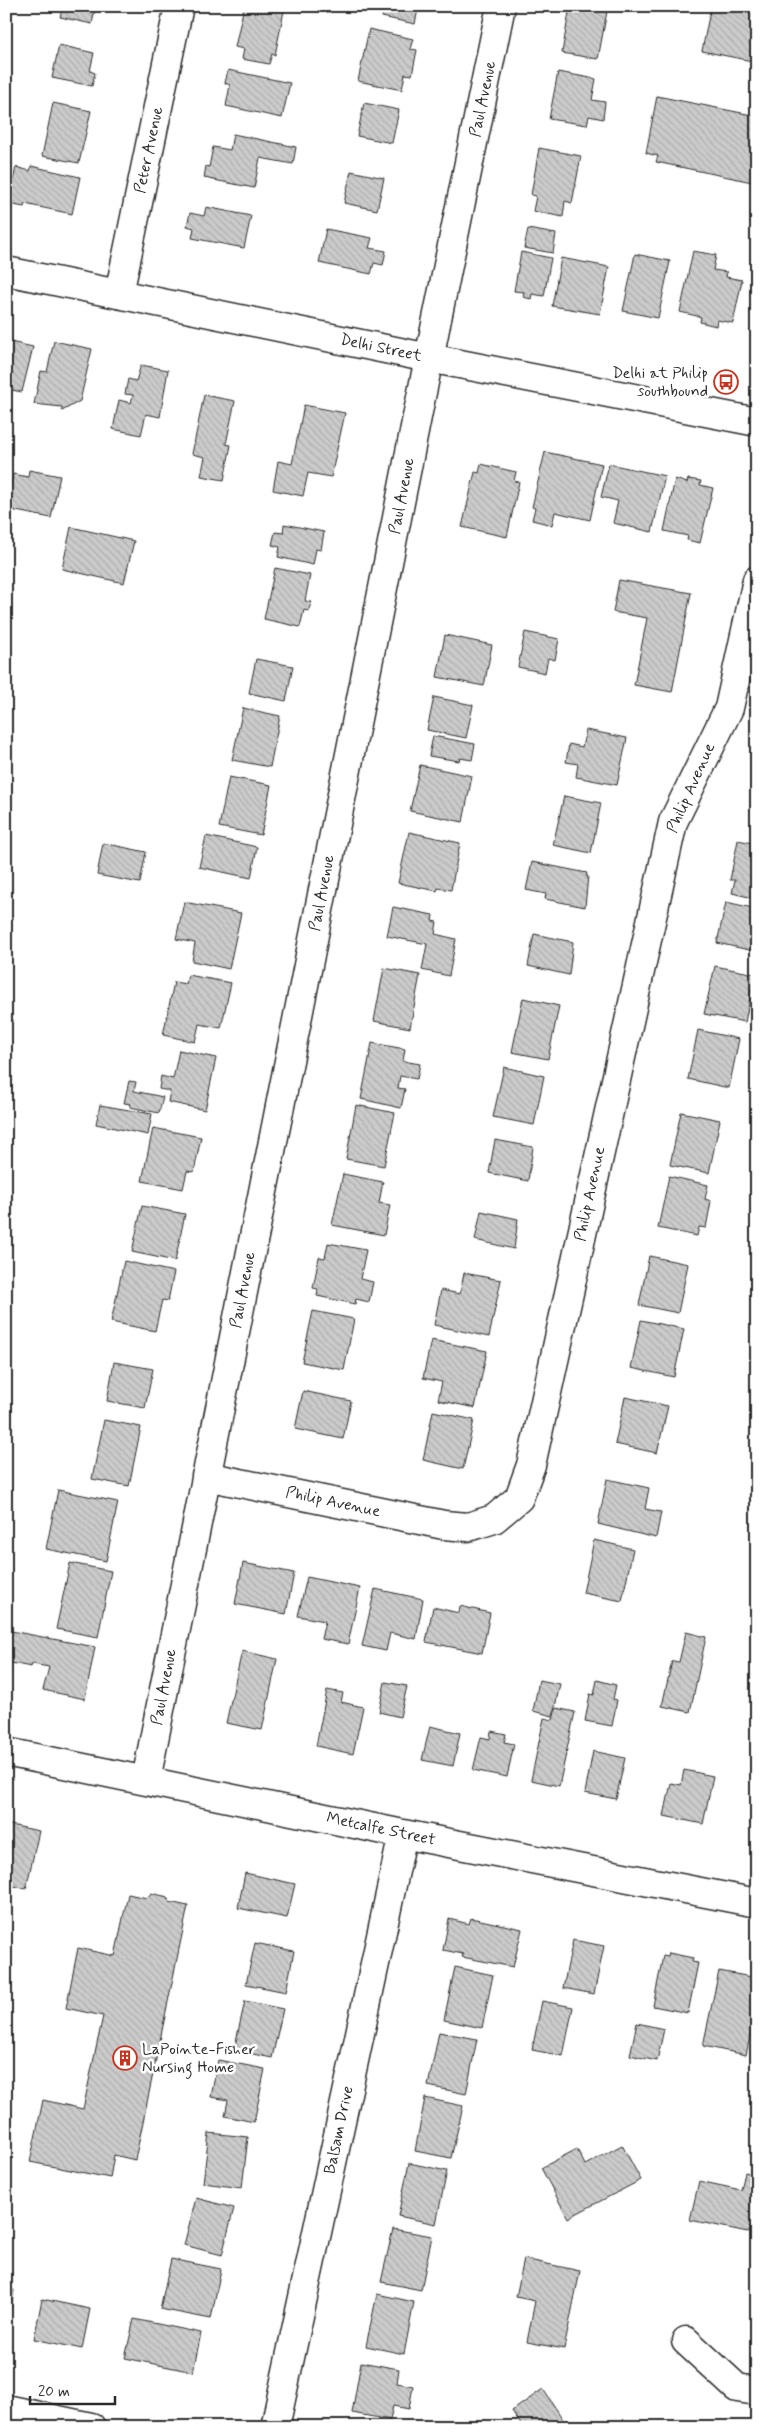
<svg xmlns="http://www.w3.org/2000/svg" width="763" height="2433" font-family="Mynerve,sans-serif">
<style>
.building{fill:url(#building-back-hatch);stroke:#2b2b2b}
.lines{fill:none;stroke-linecap:round;stroke-linejoin:round}
.street-casing{stroke:#2b2b2b;stroke-width:31}
.secondary-casing{stroke:#2b2b2b;stroke-width:31}
.street{stroke:#fff;stroke-width:28}
.secondary{stroke:#fff;stroke-width:28}
.labels{text-anchor:middle;dominant-baseline:central;stroke-width:5;stroke-linejoin:round;paint-order:stroke}
.street-label{font-size:16px;fill:#2b2b2b;stroke:#fff}
.poi-label{font-size:16px;fill:#2b2b2b;stroke:#fff;text-anchor:end}
</style>
<defs>
<pattern id="building-back-hatch" width="6" height="6" patternUnits="userSpaceOnUse" patternTransform="scale(1.25)"><rect width="6" height="6" fill="#cbcbcb"/><path d="M-1 5l2 2M0 0l6 6M5-1l2 2" fill="none" stroke="#aeaeae"/></pattern>
</defs>
<rect width="100%" height="100%" fill="#fff"/>
<filter id="ink" filterUnits="userSpaceOnUse"><feTurbulence type="fractalNoise" baseFrequency=".02" numOctaves="2"/><feDisplacementMap in="SourceGraphic" scale="10" xChannelSelector="R" yChannelSelector="G"/><feConvolveMatrix kernelMatrix="1 2 1 2 8 2 1 2 1" color-interpolation-filters="sRGB"/></filter>
<g filter="url(#ink)">
<!-- building -->
<path class="building" d="M63,6H109L108,11L95,9L92,24L60,17Z
M244,6H285L275,55L272,54L269,64L242,59L244,49L235,47Z
M385,6H429L428,11L418,9L415,24L382,17Z
M570,6H608L598,59L562,53Z
M711,6H757V62L702,51Z
M369,29L413,39L410,49L417,50L412,75L405,74L402,90L358,81Z
M59,45L94,53L90,71L95,73L92,86L52,78Z
M228,70L290,83L282,118L226,106L230,85L225,83Z
M558,72L596,79L592,100L605,102L603,119L589,116L587,125L549,119Z
M657,96L757,116V183L656,162L658,156L646,153Z
M53,103L91,111L79,163L42,156Z
M364,103L399,110L392,143L357,136Z
M233,134L296,147L293,164L260,158L254,188L204,178L206,166L209,167L213,147L230,150Z
M539,148L581,156L572,203L565,201L563,217L533,211L536,196L531,195Z
M31,166L80,177L72,214L25,204L24,207L8,204L16,167L30,171Z
M351,171L384,178L377,210L344,203Z
M206,207L251,216L244,248L192,238L194,228L187,226L190,213L204,216Z
M326,229L372,238L369,248L386,251L383,265L374,263L371,274L319,263Z
M528,229L556,234L553,253L524,248Z
M693,251L716,255L713,270L727,272L726,277L742,280L733,323L717,320L716,326L700,322L701,317L680,312Z
M521,252L551,258L544,296L532,294L531,299L523,297L524,292L514,291Z
M635,254L670,261L658,318L623,311Z
M561,258L609,267L600,314L552,306Z
M6,341L33,347L22,392L6,389Z
M54,341L92,349L80,401L62,411V407L34,404L41,371L47,372Z
M141,365L168,370L160,417L146,414L141,435L113,429L119,400L131,403L133,395L125,394L128,379L136,381Z
M204,395L235,401L226,444L231,445L224,480L201,476L205,457L192,454Z
M304,405L345,413L331,477L308,473L303,496L273,490L278,461L292,464Z
M545,452L602,464L590,520L555,512L552,525L532,520L535,508L532,507Z
M481,464L516,472L514,481L519,482L507,537L462,527L475,472L479,473Z
M609,464L665,476L652,532L613,523L618,501L601,497Z
M29,470L60,476L51,518L6,509L13,474L28,477Z
M675,479L687,483L688,479L701,481L700,485L713,488L700,543L687,540L688,536L664,531Z
M284,524L324,532L321,550L316,549L313,565L278,557L280,547L272,545L275,532L283,533Z
M71,527L134,541L124,583L62,569Z
M275,568L310,575L305,601L311,602L309,611L304,610L300,627L264,619Z
M619,580L691,593L672,692L634,685L647,618L613,612Z
M525,632L559,639L555,660L548,658L545,673L518,667Z
M445,635L492,645L484,686L437,677Z
M256,659L293,666L286,701L249,693Z
M434,697L473,705L466,738L427,730Z
M243,708L280,716L270,767L232,760Z
M586,730L627,738L617,785L576,777L578,764L566,762L569,744L582,747Z
M433,736L475,744L472,760L460,758L459,761L429,756Z
M420,765L472,776L463,822L410,811Z
M229,777L271,785L261,835L219,827Z
M564,796L601,803L591,853L553,845Z
M409,832L460,843L451,890L438,888L437,891L398,883Z
M206,836L257,847L251,878L199,867Z
M738,840L757,844V899L732,893L735,880H730Z
M103,843L146,852L140,883L97,875Z
M532,862L587,873L586,876H588L585,907L545,899L546,894L526,890Z
M184,902L241,913L229,969L192,961L195,943L176,939Z
M726,902L757,909V937L754,951L717,943Z
M393,907L433,915L432,921L437,922L435,934L456,939L449,976L422,970L427,944L387,936Z
M534,934L573,942L569,975L528,966Z
M715,966L755,974L745,1022L704,1014Z
M384,968L420,975L410,1028L374,1021Z
M188,975L231,983L221,1028L199,1024L195,1042L163,1035L174,982L186,984Z
M523,998L559,1006L548,1059L512,1052Z
M698,1030L739,1039L729,1088L688,1079Z
M372,1043L405,1049L403,1061L420,1064L417,1079L400,1076L398,1088L405,1089L401,1108L361,1099Z
M179,1050L216,1058L205,1110L168,1102L170,1091L159,1089L161,1076L173,1079Z
M504,1067L544,1076L534,1125L493,1117Z
M129,1081L136,1082L134,1091L163,1097L159,1113L130,1107L131,1104L124,1103Z
M100,1105L152,1114L148,1135L96,1124Z
M356,1105L395,1113L384,1166L346,1159Z
M681,1112L720,1120L709,1173L670,1165Z
M153,1128L201,1137L194,1172L187,1171L183,1189L142,1181Z
M495,1140L533,1147L528,1181L489,1173Z
M343,1174L383,1182L379,1203L390,1205L384,1235L332,1225Z
M669,1176L708,1185L705,1199L711,1201L706,1228L699,1227L697,1236L658,1228Z
M142,1206L185,1214L175,1261L132,1252Z
M481,1211L518,1219L514,1249L475,1240Z
M328,1243L366,1250L360,1279L373,1282L369,1302L356,1299L355,1304L317,1296L318,1289L313,1288L319,1257L325,1258Z
M649,1256L688,1264L678,1313L639,1305Z
M124,1261L174,1272L168,1301L162,1300L155,1331L111,1322Z
M464,1273L501,1280L489,1337L434,1325L441,1290L460,1294Z
M313,1311L354,1319L344,1370L302,1362Z
M641,1320L684,1329L674,1377L631,1368Z
M431,1340L487,1351L475,1408L438,1400L442,1382L423,1378Z
M114,1362L153,1369L145,1408L107,1401Z
M303,1391L351,1401L343,1439L295,1429Z
M625,1397L668,1406L657,1453L615,1444Z
M433,1411L474,1420L463,1469L423,1460Z
M104,1420L141,1427L129,1486L92,1479Z
M607,1479L649,1488L645,1509L661,1512L656,1538L598,1524Z
M58,1490L118,1502L106,1561L46,1549Z
M594,1540L633,1549L622,1601L583,1593Z
M70,1563L111,1571L98,1637L56,1629Z
M243,1563L294,1573L286,1614L235,1604Z
M307,1577L360,1588L348,1644L321,1639L325,1621L298,1616Z
M375,1589L423,1599L416,1639L390,1633L386,1651L362,1646Z
M460,1606L490,1613L482,1653L426,1642L433,1607L459,1613Z
M6,1630L95,1647L85,1699L43,1690L49,1667L32,1664L31,1667L6,1662Z
M686,1632L706,1637L690,1712L662,1706L672,1661L679,1662Z
M242,1651L277,1659L262,1730L226,1723Z
M539,1680L560,1684L553,1716L533,1711Z
M597,1680L616,1685L613,1699L617,1700L612,1726L585,1721L590,1694L594,1695Z
M385,1682L407,1686L400,1717L379,1712Z
M327,1690L343,1693L341,1702L363,1707L353,1754L316,1746Z
M556,1708L575,1712L559,1786L531,1780L544,1718L553,1720Z
M430,1726L460,1733L453,1766L422,1760Z
M491,1731L506,1734L504,1742L514,1744L507,1777L473,1770L481,1737L490,1739Z
M593,1751L625,1758L616,1799L585,1793Z
M684,1770L713,1776L703,1824L664,1816L671,1783L681,1785Z
M757,1791V1825L750,1824Z
M6,1824L39,1831L26,1889L6,1884Z
M245,1873L295,1884L287,1918L238,1908Z
M151,1893L168,1897L169,1902L188,1906L135,2160L114,2155L110,2178L30,2162L43,2100L83,2109L103,2016L66,2008L78,1948L115,1956L128,1894L147,1898Z
M471,1918L522,1929L513,1967L462,1957L463,1954L443,1950L449,1919L469,1924Z
M573,1940L604,1946L594,1994L563,1988Z
M255,1943L294,1951L286,1992L246,1984Z
M669,1953L693,1958L692,1962L698,1963L688,2013L653,2006L663,1956L668,1957Z
M455,1967L493,1975L482,2028L444,2020Z
M719,1971L757,1978V2004L746,2055L703,2046Z
M245,2001L283,2009L272,2058L234,2050Z
M542,2001L573,2007L563,2056L532,2050Z
M637,2023L664,2029L657,2061L630,2055Z
M439,2032L477,2039L466,2094L428,2086Z
M218,2060L265,2069L254,2122L225,2116L228,2100L211,2097Z
M425,2098L463,2106L451,2158L415,2151Z
M209,2133L248,2137L242,2188L203,2183Z
M622,2145L641,2180L568,2218L541,2168L577,2149L585,2165Z
M409,2163L447,2171L436,2224L398,2216Z
M745,2172L757,2175V2234L690,2220L699,2181L741,2190Z
M196,2198L234,2208L222,2255L184,2245Z
M393,2229L432,2236L421,2290L381,2282Z
M171,2259L221,2269L211,2319L160,2309Z
M524,2259L580,2271L564,2349L527,2342L535,2301L516,2297Z
M6,2289L14,2290L8,2327L6,2326Z
M377,2294L414,2302L404,2354L366,2346Z
M42,2299L90,2309L82,2349L34,2339Z
M134,2319L201,2333L193,2372L125,2358Z
M361,2362L399,2369L397,2383L413,2386L409,2409L393,2406L390,2420L352,2413Z
M543,2389L568,2427H523L512,2411Z"/>
<g class="lines">
<!-- street casing -->
<g class="street-casing">
<path id="street" d="M119,294L179,6
M206,1476L444,1525L468,1527L494,1519L519,1498L531,1465L673,822L729,708L757,580
M6,1752L403,1834L757,1903
M146,1780L418,412L501,6
M686,2341L737,2388L757,2391
M6,2409L91,2427
M275,2427L403,1834"/>
</g>
<!-- secondary casing -->
<g class="secondary-casing">
<path id="secondary" d="M6,271L429,358L757,422"/>
</g>
<!-- street -->
<use href="#street" class="street"/>
<!-- secondary -->
<use href="#secondary" class="secondary"/>
</g>
</g>
<!-- icons -->
<defs>
<g id="bus-ring" transform="scale(1.25)"><circle r="9.5" fill="#fff" stroke="#c8321e" stroke-width="1.5"/><path d="M-5-6H5V4H4V6H2V4H-2V6H-4V4H-5ZM-3.5-4V0h7V-4ZM-3.5 1.2v1.5H-2V1.2ZM2 1.2v1.5H3.5V1.2Z" fill="#c8321e"/></g>
<g id="building-ring" transform="scale(1.25)"><circle r="9.5" fill="#fff" stroke="#c8321e" stroke-width="1.5"/><path d="M-4-6H4V6H1V3H-1V6H-4ZM-2.5-4.3h1.7v1.8h-1.7ZM.8-4.3h1.7v1.8H.8ZM-2.5-1h1.7V.8h-1.7ZM.8-1h1.7V.8H.8Z" fill="#c8321e"/></g>
</defs>
<g fill-rule="evenodd">
<use href="#bus-ring" x="726" y="382"/>
<use href="#building-ring" x="125" y="2058"/>
</g>
<g class="labels">
<!-- street labels -->
<g class="street-label">
<text transform="translate(483 99) rotate(-78)">Paul Avenue</text>
<text transform="translate(149 150) rotate(-78)">Peter Avenue</text>
<text transform="translate(381 348) rotate(12)">Delhi Street</text>
<text transform="translate(402 496) rotate(-79)">Paul Avenue</text>
<text transform="translate(691 788) rotate(-66)">Philip Avenue</text>
<text transform="translate(322 893) rotate(-79)">Paul Avenue</text>
<text transform="translate(590 1194) rotate(-78)">Philip Avenue</text>
<text transform="translate(243 1290) rotate(-79)">Paul Avenue</text>
<text transform="translate(333 1502) rotate(12)">Philip Avenue</text>
<text transform="translate(164 1687) rotate(-79)">Paul Avenue</text>
<text transform="translate(381 1829) rotate(12)">Metcalfe Street</text>
<text transform="translate(339 2130) rotate(-78)">Balsam Drive</text>
</g>
<!-- poi labels -->
<g class="poi-label">
<text x="708" y="373">Delhi at Philip<tspan x="708" dy="18">southbound</tspan></text>
<text x="142" y="2049" text-anchor="start">LaPointe-Fisher<tspan x="142" dy="18">Nursing Home</tspan></text>
</g>
</g>
<!-- margin -->
<rect width="763" height="2433" fill="none" stroke="#fff" stroke-width="25"/>
<rect x="12" y="12" width="738" height="2408" fill="none" stroke="#2b2b2b" stroke-width="2" filter="url(#ink)"/>
<!-- scale -->
<path d="M30 2396v8h85v-8" fill="none" stroke="#2b2b2b" stroke-width="2.5"/>
<text x="38" y="2396" font-size="15" fill="#2b2b2b" stroke="#ffffff" stroke-width="4" paint-order="stroke">20 m</text>
</svg>
